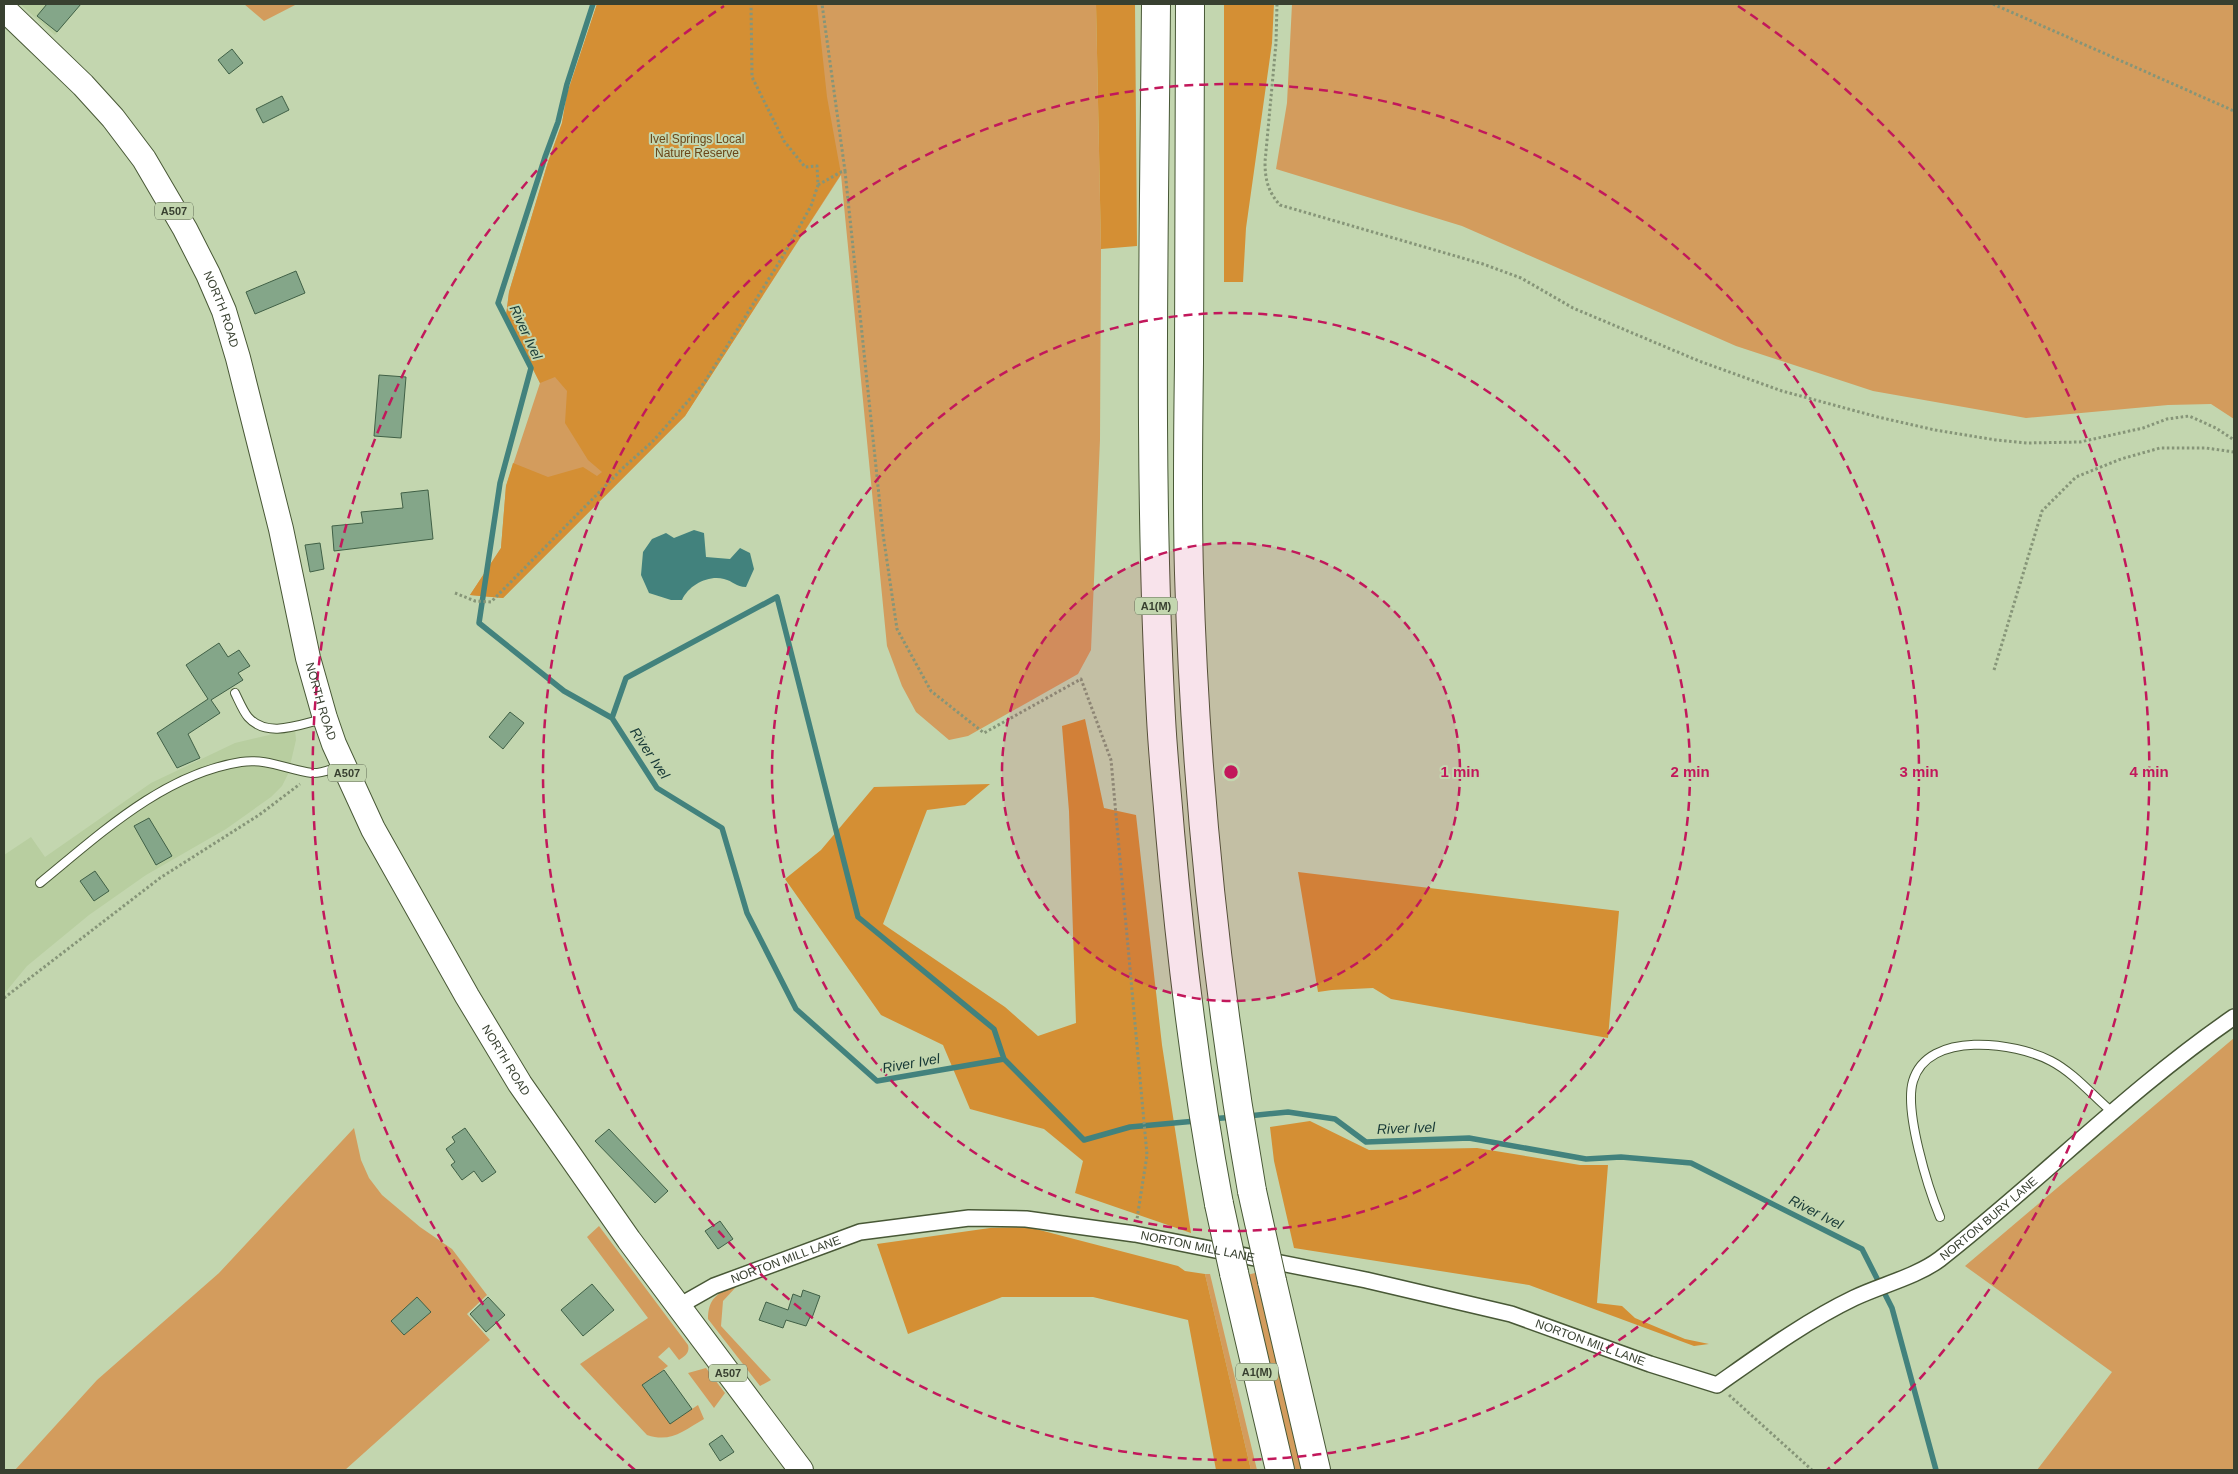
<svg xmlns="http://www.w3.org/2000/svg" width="2238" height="1474" font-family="Arial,sans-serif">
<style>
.built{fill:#b8cea0}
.green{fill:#d39c5d}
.forest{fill:#d48f34}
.water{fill:#42827d}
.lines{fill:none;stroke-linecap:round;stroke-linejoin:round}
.stream{stroke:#42827d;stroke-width:5.5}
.building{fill:#84a689;stroke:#406046}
.service-casing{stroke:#485836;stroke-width:10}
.minor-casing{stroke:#485836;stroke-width:18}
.primary-casing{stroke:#485836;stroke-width:26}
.motorway-casing{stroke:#485836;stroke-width:30}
.path{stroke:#869578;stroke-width:3;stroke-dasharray:2.5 2.5;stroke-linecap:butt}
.service{stroke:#fff;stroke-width:8}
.minor{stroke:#fff;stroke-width:15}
.primary{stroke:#fff;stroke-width:24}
.motorway{stroke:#fff;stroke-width:28}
.motorway-bridge-casing{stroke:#485836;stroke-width:30;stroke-linecap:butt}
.motorway-bridge{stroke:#fff;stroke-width:28}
.ring{fill:none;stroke:#c2185b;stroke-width:2.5;stroke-dasharray:9 6}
.labels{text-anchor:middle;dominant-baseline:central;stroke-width:4;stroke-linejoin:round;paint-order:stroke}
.shield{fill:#c3d6af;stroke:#626d56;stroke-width:1}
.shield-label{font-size:11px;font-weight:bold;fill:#384030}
.park-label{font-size:12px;fill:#6a4618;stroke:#c3d6af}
.street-label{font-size:12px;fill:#384030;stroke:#c3d6af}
.water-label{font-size:14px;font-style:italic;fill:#173936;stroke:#c3d6af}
.centre{fill:#c2185b;stroke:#c3d6af;stroke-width:2.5}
.ring-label{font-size:15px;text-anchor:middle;font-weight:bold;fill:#c2185b;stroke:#c3d6af;stroke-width:4;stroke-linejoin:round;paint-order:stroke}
</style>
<rect width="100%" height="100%" fill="#c3d6af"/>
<!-- built -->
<path class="built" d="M20,4H81L55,35Z
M295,729L296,740L288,774L282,786L271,797L226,829L146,875L89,915L27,966L4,994V855L31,837L45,857L151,783L235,743Z"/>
<!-- green -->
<path class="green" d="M244,4H297L264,21Z
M597,4H1096L1101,249L1100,440L1091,650L1078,674L968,736L949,740L916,712L902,686L887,646L841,175L685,416L503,598L470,595L501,548L506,486L540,383L506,316L509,292L548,162L562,123L567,94Z
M1292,4H2234V419L2211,404L2168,405L2026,418L1873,391L1736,346L1462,226L1276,169L1287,103Z
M2234,1038V1470H2037L2112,1372L1965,1266Z
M354,1128L361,1160L369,1178L382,1195L420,1227L452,1249L487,1295L467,1314L490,1340L345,1470H15L97,1380L219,1273Z
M599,1226L688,1345C690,1353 685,1356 679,1360L669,1347L658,1357L668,1366L643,1385L692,1409L698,1405L704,1419C683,1431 671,1443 647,1435L580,1364L648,1318L587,1237Z
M1255,1273L1302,1470H1292L1247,1275Z
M1205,1274H1210L1257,1470H1251Z
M736,1287L723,1301L721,1326L771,1380L760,1386L708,1319C708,1299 717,1292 736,1287Z
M706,1368L725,1393L714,1408L688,1373Z"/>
<!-- forest -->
<path class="forest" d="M597,4H817L827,97L841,174L685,416L503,598L470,595L501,548L506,486L513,463L548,477L583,467L597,476L602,472L588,460L565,423L567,391L555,377L540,383L506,316L509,292L548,162L562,123L567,94Z
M1096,4H1135L1137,246L1101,249Z
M1224,4H1274L1272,43L1246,228L1243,282H1224Z
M1085,719L1104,808L1136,815L1162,1045L1191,1233L1075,1193L1083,1161L1044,1129L970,1109L943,1045L881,1015L785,879L821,850L874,787L990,784L965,805L927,810L883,924L1005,1007L1038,1036L1076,1023L1069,811L1062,726Z
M1298,872L1619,911L1608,1038L1391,999L1373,988L1332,990L1318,992Z
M1310,1121L1369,1150L1477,1148L1580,1165H1608L1597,1303L1622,1306L1635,1318L1685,1339L1709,1344L1694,1346L1529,1285L1294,1248L1274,1161L1270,1127Z
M1028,1227L1178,1266L1185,1271L1205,1274L1251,1470H1216L1188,1320L1093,1297H1002L908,1334L877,1244L990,1228Z"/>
<!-- water -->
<path class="water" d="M694,530L704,533L706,557L730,559L740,548L750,553L754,569L746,587C736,587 733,581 724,579C708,575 689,585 682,600H671L649,593L641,575L643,552L652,539L666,533L674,538Z"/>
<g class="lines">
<!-- stream -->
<path class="stream" d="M593,4L567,84L558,122L545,157L498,303L531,368L500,483L479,623L564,691L612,718L657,788L722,828L747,913L796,1009L877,1081L1004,1059L1084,1140L1130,1127L1196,1121
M612,718L626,678L777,597L858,917L994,1029L1004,1059
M1248,1116L1288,1112L1335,1119L1366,1142L1469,1138L1586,1159L1621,1157L1691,1163L1862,1249L1892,1308L1936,1470
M1211,1119L1234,1117"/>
</g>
<!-- building -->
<path class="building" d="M47,4H81L57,32L37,16Z
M232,49L243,63L229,74L218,60Z
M282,96L289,110L263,123L256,109Z
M296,271L305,293L255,314L246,292Z
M379,375L406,377L401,438L374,436Z
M428,490L433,539L334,551L332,526L363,523L361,512L403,508L401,493Z
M320,543L324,569L310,572L305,545Z
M219,643L228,657L239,650L250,666L238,673L243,680L211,700L220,713L188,734L200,758L177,768L157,733L208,699L186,665Z
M510,712L524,723L503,749L489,737Z
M149,818L172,856L156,865L134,826Z
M95,871L109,891L94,901L80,881Z
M465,1128L496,1172L482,1182L474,1171L462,1180L451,1165L455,1162L446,1149L455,1142L452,1137Z
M609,1129L668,1191L655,1203L595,1141Z
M720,1221L733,1239L718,1249L705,1231Z
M592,1284L614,1310L583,1336L561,1310Z
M803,1290L820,1296L812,1318L810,1317L806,1326L786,1320L783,1328L759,1320L766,1302L788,1310L793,1294L801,1297Z
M417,1297L431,1312L404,1335L391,1321Z
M488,1297L505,1315L486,1332L470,1314Z
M664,1370L692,1409L670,1424L642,1385Z
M722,1435L734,1452L720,1461L709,1444Z"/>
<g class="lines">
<!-- service casing -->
<g class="service-casing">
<path id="service" d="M235,693C239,701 243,711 248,717C267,739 301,724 323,719
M40,883C99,835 163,774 241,762C267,758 288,770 312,773C321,774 333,768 342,766
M1940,1217C1928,1188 1904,1111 1913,1081C1928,1030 2015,1042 2051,1061C2074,1073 2092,1095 2112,1112"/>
</g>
<!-- minor casing -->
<g class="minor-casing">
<g id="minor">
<path id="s1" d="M677,1307L714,1286L860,1232L969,1218L1026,1219L1135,1234L1366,1280L1511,1314L1650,1364L1717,1385C1761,1354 1806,1321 1854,1298C1881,1285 1916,1277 1940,1259C2040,1181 2129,1089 2234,1017"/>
</g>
</g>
<!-- primary casing -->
<g class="primary-casing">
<g id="primary">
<path id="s2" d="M4,9L83,85L113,118L144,159L185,229L208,274L224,311L238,358L281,529L308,658L325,718L334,744L373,829L467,996L520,1084L629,1240L801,1470"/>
</g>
</g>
<!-- motorway casing -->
<g class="motorway-casing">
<path id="motorway" d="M1156,4C1154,242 1148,480 1161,718C1163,756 1167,794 1170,832C1181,957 1196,1081 1219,1204
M1190,4C1190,123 1189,243 1189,363C1188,433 1187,503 1189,573C1195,781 1216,986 1252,1191
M1234,1273L1280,1470
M1272,1281L1316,1470"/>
</g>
<!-- path -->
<path class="path" d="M1277,4L1276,43L1265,162C1265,179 1268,192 1280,205L1483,264L1521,278L1573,308L1699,361L1782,391L1878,417L1935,430L1996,440L2027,443L2080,442L2143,428L2167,419L2189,416L2216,428L2234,440
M1993,4L2234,111
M845,171L883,534L897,629L931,691L984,733L1081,679L1111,760L1147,1155L1137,1219
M818,185L841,172L845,171L822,4
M455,593L475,601L491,602L624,467L653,441L704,383L783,256L811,206L818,185L817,166L805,167L784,141L752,77L751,4
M1994,670L2042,511L2076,477L2121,459L2160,448H2206L2234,452
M4,998L160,878L259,815L300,784
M1729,1395L1812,1470"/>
<!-- service -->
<use href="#service" class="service"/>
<!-- minor -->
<use href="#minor" class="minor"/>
<!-- primary -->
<use href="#primary" class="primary"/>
<!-- motorway -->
<use href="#motorway" class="motorway"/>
<!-- motorway-bridge casing -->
<g class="motorway-bridge-casing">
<path id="motorway-bridge" d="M1252,1191L1272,1281
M1219,1204L1234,1273"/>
</g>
<!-- motorway-bridge -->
<use href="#motorway-bridge" class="motorway-bridge"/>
</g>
<!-- distance rings -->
<circle cx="1231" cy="772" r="229" fill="#c2185b" fill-opacity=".12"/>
<g class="ring">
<circle cx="1231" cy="772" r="229"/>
<circle cx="1231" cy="772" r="459"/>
<circle cx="1231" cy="772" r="688"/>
<path d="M635 1470A918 918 0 0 1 724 6M1738 6A918 918 0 0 1 1827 1470"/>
</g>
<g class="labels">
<!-- shield labels -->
<g class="shield">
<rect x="155" y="202.5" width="38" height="17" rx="4"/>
<rect x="1135" y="597.5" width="42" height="17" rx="4"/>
<rect x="328" y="764.5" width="38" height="17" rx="4"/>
<rect x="1236" y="1363.5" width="42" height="17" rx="4"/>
<rect x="709" y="1364.5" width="38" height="17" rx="4"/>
</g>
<g class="shield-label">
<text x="174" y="211">A507</text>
<text x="1156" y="606">A1(M)</text>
<text x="347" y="773">A507</text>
<text x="1257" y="1372">A1(M)</text>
<text x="728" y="1373">A507</text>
</g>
<!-- park labels -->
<g class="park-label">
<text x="697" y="139">Ivel Springs Local<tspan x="697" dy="14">Nature Reserve</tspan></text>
</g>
<!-- street labels -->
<g class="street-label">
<text stroke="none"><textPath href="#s2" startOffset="375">NORTH ROAD</textPath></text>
<text stroke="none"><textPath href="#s2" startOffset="780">NORTH ROAD</textPath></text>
<text stroke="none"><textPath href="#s2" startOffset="1185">NORTH ROAD</textPath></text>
<text stroke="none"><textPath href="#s1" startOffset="1398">NORTON BURY LANE</textPath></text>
<text stroke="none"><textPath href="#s1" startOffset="539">NORTON MILL LANE</textPath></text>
<text stroke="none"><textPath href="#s1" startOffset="119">NORTON MILL LANE</textPath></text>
<text stroke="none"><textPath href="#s1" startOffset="944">NORTON MILL LANE</textPath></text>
</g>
<!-- water labels -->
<g class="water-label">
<text transform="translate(526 332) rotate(65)">River Ivel</text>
<text transform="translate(650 753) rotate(56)">River Ivel</text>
<text transform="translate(911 1063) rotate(-10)">River Ivel</text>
<text transform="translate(1406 1128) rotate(-2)">River Ivel</text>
<text transform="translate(1816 1212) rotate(27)">River Ivel</text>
</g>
</g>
<circle cx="1231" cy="772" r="8" class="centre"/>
<g class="ring-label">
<text x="1460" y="777">1 min</text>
<text x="1690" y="777">2 min</text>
<text x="1919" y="777">3 min</text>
<text x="2149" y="777">4 min</text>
</g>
<!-- border -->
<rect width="2238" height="1474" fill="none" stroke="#384030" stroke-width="10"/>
</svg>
